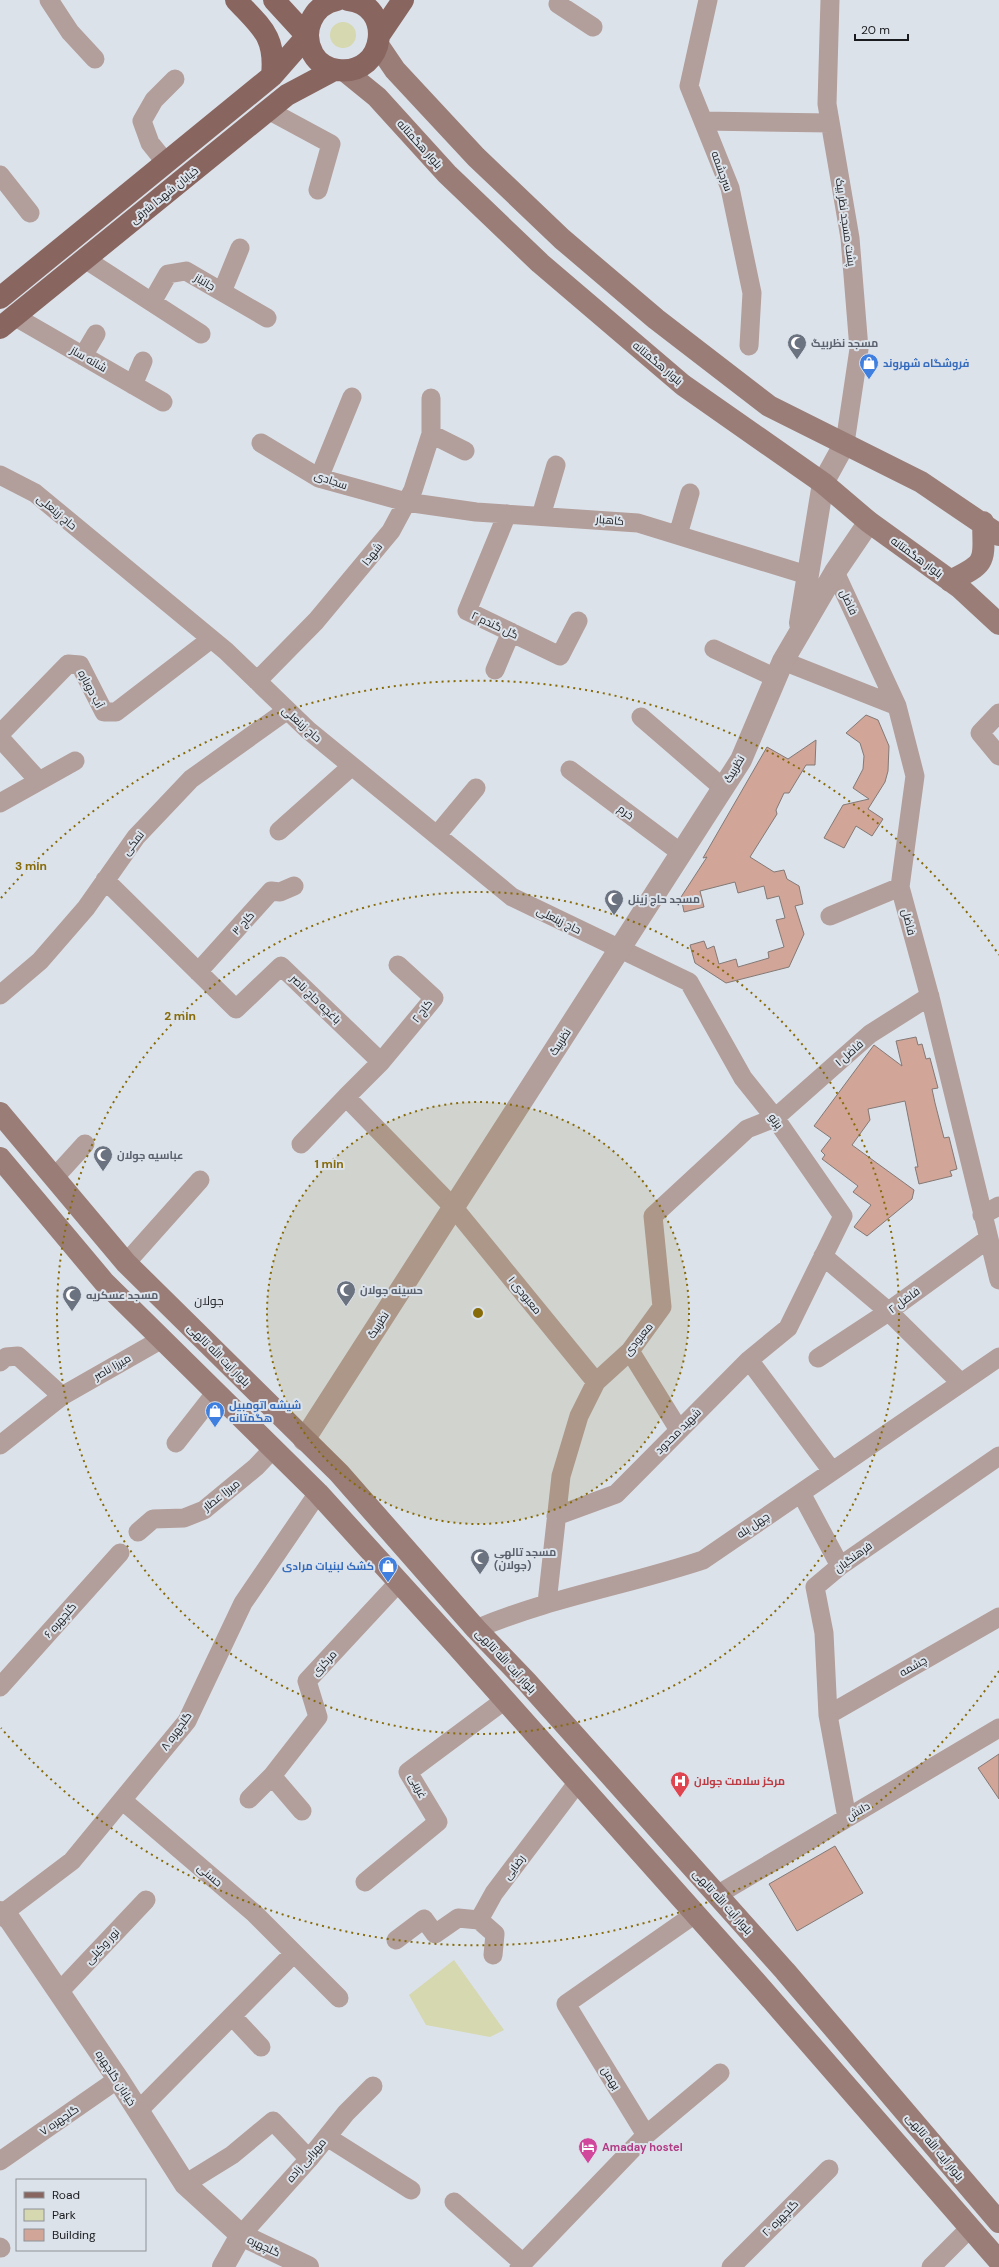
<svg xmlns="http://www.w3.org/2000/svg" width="999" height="2267" font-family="'DM Sans',Cairo,sans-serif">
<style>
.green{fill:#d6d8b0}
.building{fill:#d1a597;stroke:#837976}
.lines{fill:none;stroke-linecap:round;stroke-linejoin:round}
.minor{stroke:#b29e9a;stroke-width:19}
.tertiary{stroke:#b29e9a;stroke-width:22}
.secondary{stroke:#9a7d77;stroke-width:22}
.primary{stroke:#89655f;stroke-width:22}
.ring{fill:none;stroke:#876b08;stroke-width:2;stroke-dasharray:2 4}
.labels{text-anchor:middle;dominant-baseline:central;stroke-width:4;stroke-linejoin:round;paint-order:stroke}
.street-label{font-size:11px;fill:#191b1e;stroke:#dce2ea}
.worship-label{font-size:11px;font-weight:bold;fill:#5b616d;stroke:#dce2ea;text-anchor:start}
.shop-label{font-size:11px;font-weight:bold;fill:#366cbe;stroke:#dce2ea;text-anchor:start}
.health-label{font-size:11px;font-weight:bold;fill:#be3a42;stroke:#dce2ea;text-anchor:start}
.hotel-label{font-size:11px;font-weight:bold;fill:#b23c85;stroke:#dce2ea;text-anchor:start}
.neighbourhood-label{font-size:12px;fill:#191b1e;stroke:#dce2ea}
.centre{fill:#876b08;stroke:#dce2ea;stroke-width:2}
.ring-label{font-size:12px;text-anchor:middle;font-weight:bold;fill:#876b08;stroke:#dce2ea;stroke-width:4;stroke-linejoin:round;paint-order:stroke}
</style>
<rect width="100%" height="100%" fill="#dce2ea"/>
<!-- green -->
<path class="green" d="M330 35a13 13 0 1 1 26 0a13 13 0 1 1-26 0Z
M454,1960L504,2030L490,2037L426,2025L409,1995Z"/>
<!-- building -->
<path class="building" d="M866,715L878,720L889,746L888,771L885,782L868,809L883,819L872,836L856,826L844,848L824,838L843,805L869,799L853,788L863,769L864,756L860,743L846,733Z
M816,740L815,765H806L789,793H784L776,810L777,814L750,857L774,872L784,870L787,879L799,886L803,904L795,906L804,934L789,967L726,983L695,963L690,945L704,941L707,949L714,946L719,964L736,959L738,967L769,958L768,952L784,947L776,920L785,918L779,896L767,899L764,886L738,893L735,882L700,891L704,907L684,912L681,897L707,857L703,858L767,747L788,759Z
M916,1037L918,1045L922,1044L926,1059L930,1058L938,1088L932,1089L935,1103L944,1138L949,1137L957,1169L950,1171L952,1176L919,1184L915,1167H918L905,1101L868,1109L870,1120L852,1145L914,1190L912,1199L867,1236L854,1227L871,1205L853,1192L858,1186L822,1159L825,1155L821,1151L831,1138L814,1126L874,1045L902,1066L896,1041Z
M999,1754V1799L978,1768Z
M835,1846L863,1893L797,1931L769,1884Z"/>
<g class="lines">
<!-- minor -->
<path class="minor" d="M49,0L70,32L95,59
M560,0L558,4L593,27
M708,0L689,86L730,188L752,293L749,346
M830,0L827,104L850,238L859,349L845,443
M268,110L331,144L318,190
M703,121L830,123
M166,163L150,143L142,121L154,100L175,79
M0,175L30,213
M85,259L201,334
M222,292L240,248
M152,302L168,274L186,271L267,318
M14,316L163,402
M83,356L96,334
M133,385L143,361
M431,434L465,451
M261,443L319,478L406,502L476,512L638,523L807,575
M0,475L35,493L226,651L308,730L512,897L689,982L743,1078L775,1118L843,1216L788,1328L749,1360L616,1494L556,1516
M319,478L352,397
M507,514L467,611L560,656L578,621
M541,516L556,465
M678,535L690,493
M835,572L897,706L915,776L900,887L931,1001L999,1280
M714,649L776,678
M783,661L897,706
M495,670L511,632
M257,681L316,621L391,531L413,490L431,434V398
M999,713L980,733L999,756
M641,717L723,788
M0,734L68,664L80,665L104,712H116L211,639
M0,738L39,781
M570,770L681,853
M0,803L75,761
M279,831L352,766
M437,835L476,788
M105,880L236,1009L281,966L381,1062L346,1097L454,1208L596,1382
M830,916L900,887
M198,972L271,891L280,892L294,886
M0,995L40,961L86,908L136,837L191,779L286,711
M381,1062L434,998L398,965
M301,1144L346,1097
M54,1178L85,1144
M982,1215L999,1206
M823,1256L888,1311L961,1383
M126,1263L200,1180
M630,1351L679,1430
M818,1358L882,1316L988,1239
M749,1360L832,1471
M0,1362L6,1357L18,1356L62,1396
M176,1443L216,1392
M0,1445L62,1396L162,1339
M801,1493L840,1566
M138,1532L153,1519L184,1518L204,1510L256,1467L273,1449
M547,1603L561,1476L579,1416L596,1382L630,1351L662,1307L653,1216L747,1129L775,1118L870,1034L930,996
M476,1629C549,1598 628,1585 703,1560L999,1357
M0,1687L120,1553
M828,1715L999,1617
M249,1799L272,1776
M122,1800L254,1913L339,1998
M302,1811L272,1776L318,1717L307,1681L399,1582
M847,1818L828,1715L824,1633L815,1587L840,1566L999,1456
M365,1882L438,1822L408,1772L505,1700
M717,1895L999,1728
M2,1914L72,1861L187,1721L243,1603L318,1493
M396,1940L424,1919L435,1934L458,1918L479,1920
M493,1955L495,1934L479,1920L494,1893L578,1782
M59,1992L146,1900
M232,2016L261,2047
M138,2111L294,1953
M646,2135L566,2004L695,1914
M327,2137L411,2190
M0,2161L118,2079
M185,2184L232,2155L273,2121L309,2159
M454,2202L523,2263
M241,2235L309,2159L346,2113L373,2086
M0,2247L1,2248
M519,2267L646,2135L720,2073
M731,2267L829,2169
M931,2267L970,2228"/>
<!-- tertiary -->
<path class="tertiary" d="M800,623L823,483L845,443
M304,1440L741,760L783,661L835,572L869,522
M0,1912L10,1920L118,2079L185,2184L241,2235L308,2267
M223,2267L241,2235"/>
<!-- secondary -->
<path class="secondary" d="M378,45L395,70L476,157L562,239L656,319L769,406L921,482L999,535
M345,71L377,97L447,174L540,263L683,385L823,483L869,522L959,587L999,624
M950,581C987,563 984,563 983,522
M0,1113L126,1263L339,1473L476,1629L526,1681L785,1971L999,2222
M0,1158L104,1282L318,1493L456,1645L763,1990L999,2261"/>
<!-- primary -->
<path class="primary" d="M236,0C262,28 276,36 272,76
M337,0C312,5 301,32 313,54C318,63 328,69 338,70C387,76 394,4 348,0
M380,34L403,0
M0,298L272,76L307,36L274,0
M0,328L287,95L334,70"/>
</g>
<!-- distance rings -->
<circle cx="478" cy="1313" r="211" fill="#876b08" fill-opacity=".12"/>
<g class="ring">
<circle cx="478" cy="1313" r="211"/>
<circle cx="478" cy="1313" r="421"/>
<path d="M999 1671A632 632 0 0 1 1 1728M1 898A632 632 0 0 1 999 955"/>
</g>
<!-- icons -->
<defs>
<g id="mosque-pin" transform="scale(1)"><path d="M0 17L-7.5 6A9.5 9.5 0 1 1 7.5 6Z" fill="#6b7280" stroke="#dce2ea"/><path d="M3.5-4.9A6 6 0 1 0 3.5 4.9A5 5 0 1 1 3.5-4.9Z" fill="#fff"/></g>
<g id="shop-pin" transform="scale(1)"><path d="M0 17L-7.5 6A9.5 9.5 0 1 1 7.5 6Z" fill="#3f7fe0" stroke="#dce2ea"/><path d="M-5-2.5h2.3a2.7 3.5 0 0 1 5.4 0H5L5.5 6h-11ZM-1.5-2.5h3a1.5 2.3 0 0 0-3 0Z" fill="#fff"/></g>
<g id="hospital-pin" transform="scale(1)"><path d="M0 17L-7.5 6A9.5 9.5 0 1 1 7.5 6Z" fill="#e0444e" stroke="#dce2ea"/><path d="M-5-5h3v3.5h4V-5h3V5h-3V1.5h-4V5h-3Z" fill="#fff"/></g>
<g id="hotel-pin" transform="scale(1)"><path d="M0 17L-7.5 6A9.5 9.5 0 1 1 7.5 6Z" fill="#d1479c" stroke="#dce2ea"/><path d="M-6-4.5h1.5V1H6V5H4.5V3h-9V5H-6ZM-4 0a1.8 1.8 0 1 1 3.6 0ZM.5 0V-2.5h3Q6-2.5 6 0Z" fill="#fff"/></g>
</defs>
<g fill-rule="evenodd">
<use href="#mosque-pin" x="797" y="343"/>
<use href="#shop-pin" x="869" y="363"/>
<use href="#mosque-pin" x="614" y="899"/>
<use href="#mosque-pin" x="103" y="1155"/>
<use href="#mosque-pin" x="346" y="1290"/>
<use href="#mosque-pin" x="72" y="1295"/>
<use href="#shop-pin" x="215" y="1411"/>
<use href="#mosque-pin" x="480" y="1558"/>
<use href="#shop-pin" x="388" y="1566"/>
<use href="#hospital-pin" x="680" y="1781"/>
<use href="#hotel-pin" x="588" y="2147"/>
</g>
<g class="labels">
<!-- street labels -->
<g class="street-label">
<text transform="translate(420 144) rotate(48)">بلوار هگمتانه</text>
<text transform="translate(722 171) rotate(70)">سرچشمه</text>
<text transform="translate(164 195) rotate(-39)">خیابان شهدا شرقی</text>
<text transform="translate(846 222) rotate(82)">پشت مسجد نظر بیک</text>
<text transform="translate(205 282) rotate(30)">جانباز</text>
<text transform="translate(89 359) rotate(30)">شانه ساز</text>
<text transform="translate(658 363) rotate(40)">بلوار هگمتانه</text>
<text transform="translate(331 480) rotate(19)">سجادی</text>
<text transform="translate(57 512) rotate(40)">حاج زینعلی</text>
<text transform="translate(610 520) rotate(5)">کاهبار</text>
<text transform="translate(372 554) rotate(-52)">شهدا</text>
<text transform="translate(917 557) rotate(36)">بلوار هگمتانه</text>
<text transform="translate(849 602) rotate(65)">فاضل</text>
<text transform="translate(495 625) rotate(25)">گل گندم ۲</text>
<text transform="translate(91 689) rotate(62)">آب دوباره</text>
<text transform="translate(302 724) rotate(41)">حاج زینعلی</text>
<text transform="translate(734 769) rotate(-60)">نظربیگ</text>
<text transform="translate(626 812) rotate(37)">خرم</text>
<text transform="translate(133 843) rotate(-52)">نمکی</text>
<text transform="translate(559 920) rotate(26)">حاج زینعلی</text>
<text transform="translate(909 922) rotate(75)">فاضل</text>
<text transform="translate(243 923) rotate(-48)">کاج ۳</text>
<text transform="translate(316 999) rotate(44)">باغچه حاج ناصر</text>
<text transform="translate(422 1011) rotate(-53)">کاج ۲</text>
<text transform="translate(560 1042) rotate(-57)">نظربیگ</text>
<text transform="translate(849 1053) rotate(-41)">فاضل ۱</text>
<text transform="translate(776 1121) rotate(54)">پرتو</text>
<text transform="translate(525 1295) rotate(51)">معبودی ۱</text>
<text transform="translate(904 1300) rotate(-36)">فاضل ۲</text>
<text transform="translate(378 1325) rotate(-57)">نظربیگ</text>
<text transform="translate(638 1339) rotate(-51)">معبودی</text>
<text transform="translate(219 1355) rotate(45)">بلوار آیت الله تالهی</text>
<text transform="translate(112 1367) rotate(-30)">میرزا ناصر</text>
<text transform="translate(678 1431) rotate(-45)">شهید محدود</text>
<text transform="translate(221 1495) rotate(-38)">میرزا عطار</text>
<text transform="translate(753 1525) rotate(-34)">چهل پله</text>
<text transform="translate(853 1557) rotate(-36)">فرهنگیان</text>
<text transform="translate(60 1620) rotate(-49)">گلچهره ۶</text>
<text transform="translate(506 1661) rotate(47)">بلوار آیت الله تالهی</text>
<text transform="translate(324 1663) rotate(-47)">مرکزی</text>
<text transform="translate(913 1666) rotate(-30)">چشمه</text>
<text transform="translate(176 1731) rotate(-54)">گلچهره ۸</text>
<text transform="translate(418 1786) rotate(63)">غریبی</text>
<text transform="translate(858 1811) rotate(-31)">دانش</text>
<text transform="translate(514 1867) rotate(-53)">رضایی</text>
<text transform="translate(210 1875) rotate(41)">حسنی</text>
<text transform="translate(723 1902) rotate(48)">بلوار آیت الله تالهی</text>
<text transform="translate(102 1946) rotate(-47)">نور وکیلی</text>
<text transform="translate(116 2078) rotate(57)">خیابان گلچهره</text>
<text transform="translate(611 2078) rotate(58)">بهمن</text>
<text transform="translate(59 2120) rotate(-34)">گلچهره ۷</text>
<text transform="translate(935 2147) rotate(50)">بلوار آیت الله تالهی</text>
<text transform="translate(306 2160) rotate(-49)">مهرابی زاده</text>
<text transform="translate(780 2218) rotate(-45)">گلچهره ۲۰</text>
<text transform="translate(264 2246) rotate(25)">گلچهره</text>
</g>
<!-- worship labels -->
<g class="worship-label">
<text x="811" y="343">مسجد نظربیگ</text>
<text x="628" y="899">مسجد حاج زینل</text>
<text x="117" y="1155">عباسیه جولان</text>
<text x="360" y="1290">حسینه جولان</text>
<text x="86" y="1295">مسجد عسکریه</text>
<text x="494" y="1552">مسجد تالهی<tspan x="494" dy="13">(جولان)</tspan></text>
</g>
<!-- shop labels -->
<g class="shop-label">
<text x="883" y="363">فروشگاه شهروند</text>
<text x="229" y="1405">شیشه اتومبیل<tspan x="229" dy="13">هگمتانه</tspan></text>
<text x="374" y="1566" text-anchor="end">کشک لبنیات مرادی</text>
</g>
<!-- health labels -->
<g class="health-label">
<text x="694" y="1781">مرکز سلامت جولان</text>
</g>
<!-- hotel labels -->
<g class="hotel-label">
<text x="602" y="2147">Amaday hostel</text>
</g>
<!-- neighbourhood labels -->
<g class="neighbourhood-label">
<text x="209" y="1301">جولان</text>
</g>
</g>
<circle cx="478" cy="1313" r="6" class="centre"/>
<g class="ring-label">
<text x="31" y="870">3 min</text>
<text x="180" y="1020">2 min</text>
<text x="329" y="1168">1 min</text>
</g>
<!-- legend -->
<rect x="16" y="2179" width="130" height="72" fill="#dce2ea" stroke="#8e9298"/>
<rect x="24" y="2192" width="20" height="6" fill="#89655f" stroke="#8e9298"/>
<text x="52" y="2199" font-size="12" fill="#191b1e">Road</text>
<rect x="24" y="2209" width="20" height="12" fill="#d6d8b0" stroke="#8e9298"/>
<text x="52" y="2219" font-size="12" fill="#191b1e">Park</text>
<rect x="24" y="2229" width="20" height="12" fill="#d1a597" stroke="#8e9298"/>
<text x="52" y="2239" font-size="12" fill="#191b1e">Building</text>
<!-- scale -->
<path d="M855 34v6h53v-6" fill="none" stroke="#191b1e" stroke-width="2"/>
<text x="861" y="34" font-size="12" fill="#191b1e" stroke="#dce2ea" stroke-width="3" paint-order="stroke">20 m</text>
</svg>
